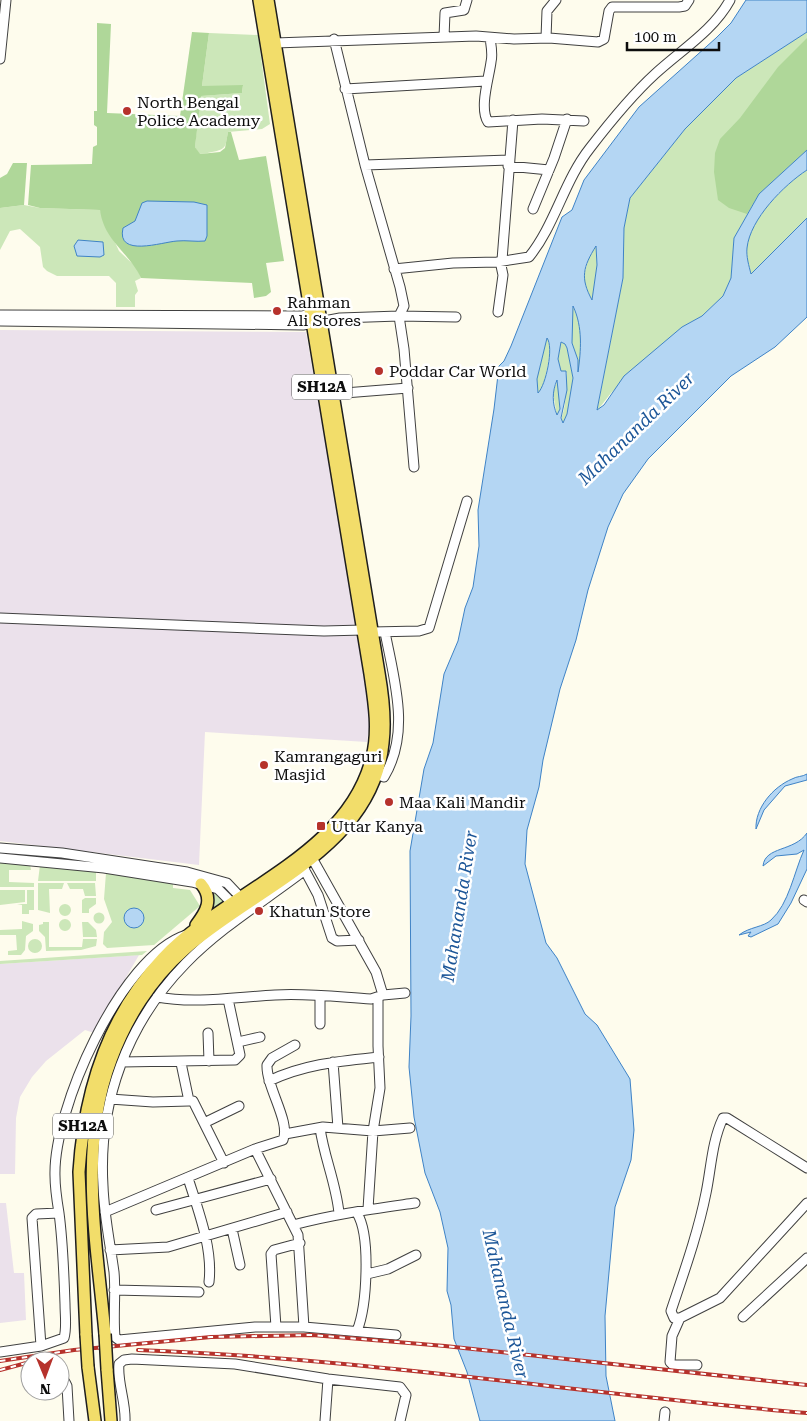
<svg xmlns="http://www.w3.org/2000/svg" width="807" height="1421" font-family="'Roboto Serif',serif">
<style>
.industrial{fill:#ebe1eb}
.green{fill:#cce7b9}
.forest{fill:#afd799}
.water{fill:#b4d6f3;stroke:#3f83c6;fill-rule:evenodd}
.lines{fill:none;stroke-linecap:round;stroke-linejoin:round}
.minor-casing{stroke:#404040;stroke-width:11}
.major-casing{stroke:#1e1e1e;stroke-width:14}
.minor{stroke:#fff;stroke-width:9}
.major{stroke:#f2dd6a;stroke-width:11}
.rail-casing{stroke:#b6322c;stroke-width:4}
.rail{stroke:#fff;stroke-width:2;stroke-dasharray:5.5;stroke-linecap:butt}
.major-bridge-casing{stroke:#1e1e1e;stroke-width:14;stroke-linecap:butt}
.major-bridge{stroke:#f2dd6a;stroke-width:11}
.poi-dot{fill:#b6322c;stroke:#fff;stroke-width:2}
.labels{text-anchor:middle;dominant-baseline:central;stroke-width:5;stroke-linejoin:round;paint-order:stroke}
.shield{fill:#fff;stroke:#565656;stroke-width:1}
.shield-label{font-size:15px;font-weight:bold;fill:#0d0d0d}
.poi-label{font-size:16px;fill:#0d0d0d;stroke:#fff;text-anchor:start}
.water-label{font-size:18px;font-style:italic;fill:#1c5698;stroke:#fff}
</style>
<rect width="100%" height="100%" fill="#fefced"/>
<!-- industrial -->
<path class="industrial" d="M0,330L306,332L369,689L370,721L367,742L205,732L199,865L0,841Z
M139,955L94,1033L85,1030L46,1061L32,1077L20,1097L16,1118L15,1174H0V964Z
M0,1203H6L14,1273H24L26,1320L0,1323Z"/>
<!-- green -->
<path class="green" d="M807,32V150L759,194L742,224L734,238L731,278L723,296L702,316L682,327L657,350L611,393L597,411L623,278L624,228L630,198L685,129L736,78Z
M209,33L258,35L270,124L262,129L228,132C225,147 227,149 212,152C207,153 204,154 199,154L195,147L200,96L242,93L243,86H202Z
M807,170V218L750,275C750,266 746,257 747,248C750,219 784,185 807,170Z
M24,205L40,208L100,210L119,251L136,267L141,278L135,281L138,291L135,295V307H116V283L109,276H57L47,271L43,267L40,247L20,229L10,231L0,250V208Z
M596,245L597,265L592,301L583,279L589,257Z
M572,305C582,325 584,351 578,372V360L572,343Z
M547,337C553,348 546,384 538,394L537,379Z
M561,342L565,344L567,348L573,378L567,414L563,423C560,418 563,415 564,409C567,397 564,385 567,373L561,371L558,359Z
M558,379L560,409L557,416L553,393Z
M0,862L30,864L31,870H9V882L34,883V887H0Z
M40,865L96,871V881H38Z
M106,873L173,883V888L190,890L200,906L154,945L107,948L103,944L104,932L112,922L104,899Z
M38,883H64L62,889H49L50,913L38,910Z
M67,883H95L96,896H85L83,889H70Z
M0,890H25V902L0,905Z
M27,890H34V910H29V914H22V905L17,904H27Z
M216,893L225,902L214,909L213,894Z
M85,898H96V904L89,909V913H82V900Z
M59 910a6 6 0 1 1 12 0a6 6 0 1 1-12 0Z
M93.5 918a5.5 5.5 0 1 1 11 0a5.5 5.5 0 1 1-11 0Z
M59 925a6 6 0 1 1 12 0a6 6 0 1 1-12 0Z
M22,921L33,924V931L26,936L25,950L21,955H8V951L17,950L16,935H0V930L22,929Z
M43,922H49V947H82L83,939H97L96,946L81,950L46,951L45,937L39,931V925L43,924Z
M82,922H88L96,930L97,937H83Z
M28 946a7 7 0 1 1 14 0a7 7 0 1 1-14 0Z
M147,951L142,955L0,964V961Z"/>
<!-- forest -->
<path class="forest" d="M97,23L111,24L107,113L180,116L192,32L209,33L202,86L243,85L242,93L201,96L195,147L200,154L220,152L225,148L228,132H231L239,160L266,156L284,261L266,263L271,292L266,296L254,298L252,283L141,278C129,252 104,241 100,210L40,208L28,205L31,165L92,164L93,147L97,145V127L94,125V111H97Z
M807,38V150L759,194L747,214L729,208L718,200L714,172L715,153L720,139L740,118L778,67Z
M13,163H27L24,205L0,208V178L7,174Z"/>
<!-- water -->
<path class="water" d="M746,0H807V32L736,78L685,129L630,198L624,228L623,278L597,410L604,405L624,376L682,327L702,316L723,296L731,278L734,238L742,224L759,194L807,150V170C784,185 750,219 747,248C746,256 749,266 751,274L807,218V317L775,347L731,376L648,459L623,494L608,527L588,590L576,640L560,689L543,760L539,787L527,830L525,864L546,943L557,958L585,1014L597,1025L630,1079L634,1130L631,1160L615,1207L605,1316L606,1376L615,1421H480L467,1372L454,1339L451,1305L447,1291L448,1248L440,1212L425,1173L414,1117L409,1067L411,1016L410,851L424,769L433,743L444,674L458,641L465,608L473,587L479,546L478,510L494,409L499,366L504,361L511,346L562,217L572,210L584,180L639,107L716,38L731,23ZM596,246L597,265L592,300C580,278 583,267 596,246ZM573,306C583,327 581,351 578,372V360L572,343ZM547,338C554,347 546,385 538,393L537,379ZM561,342L565,344L567,348L573,378L567,414L563,423L561,418L567,390L566,371H561L558,359ZM557,380L560,409L557,415C552,403 552,392 557,380Z
M147,201L194,202L207,205V236L205,241C196,242 186,240 177,241C162,242 116,258 123,228L135,221L142,203Z
M78,240L103,242L104,255L100,257L77,256L74,246Z
M807,774V780L785,786L764,810L756,829C755,808 773,787 792,779C797,776 802,777 807,774Z
M807,833V869L791,903L778,924L751,937L748,936L751,932L739,935C749,927 764,927 771,920C789,904 794,872 804,850L797,854L776,856L763,866C765,846 794,852 807,833Z
M124 918a10 10 0 1 1 20 0a10 10 0 1 1-20 0Z"/>
<g class="lines">
<!-- minor casing -->
<g class="minor-casing">
<path id="minor" d="M444,37L445,13L464,10L467,0
M490,38C491,45 493,54 491,62C489,78 479,108 488,122L542,119L584,121
M546,38L547,11L556,0
M275,43L476,36L514,39L549,38L598,42L604,39L609,11L612,7H679L685,6L689,0
M0,59L6,0
M345,89L486,81
M365,165L509,160
M508,166L549,170
M533,209L554,158L567,119
M502,260L513,120
M394,269L453,263L497,262L529,257C555,225 564,181 590,148C610,122 631,96 655,74C681,50 713,31 730,0
M498,312L503,275L500,261
M0,315L302,316L317,313
M0,321L303,325L340,318L399,316L404,306L400,287L365,165L334,39
M332,394L408,388
M414,467L404,349L399,316L456,317
M0,618L324,631L363,630
M372,632L419,631L429,628L467,501
M376,774L384,777C411,732 394,680 385,632
M0,848L62,853L187,872L227,883L244,901
M0,858L104,868L192,882L218,889L237,908
M312,858L376,972L383,995
M302,865L318,895L332,938L337,941L359,940
M305,870C266,900 221,927 186,963C127,1023 98,1102 103,1186C104,1215 110,1243 114,1272C116,1294 113,1315 115,1337L119,1340L255,1327H304L396,1335
M804,900L807,902
M157,997C195,1004 236,997 275,995C307,993 339,997 371,999L383,995L405,993
M320,997V1024
M208,1033L209,1061
M238,1042L260,1037
M122,1062L235,1060L240,1055L228,999
M333,1062L338,1128
M181,1063L189,1101H193L224,1163
M269,1081C304,1064 341,1061 379,1057
M110,1099L153,1102L189,1101
M204,1123L239,1106
M320,1128C324,1157 336,1183 339,1213
M285,1134L323,1127L373,1131L410,1128
M255,1149L298,1235L304,1327
M807,1168L727,1118H723C712,1141 711,1169 706,1193C698,1233 684,1272 671,1311L674,1318H680L720,1298L807,1203
M188,1178C198,1210 213,1248 209,1282
M368,1209L373,1131L380,1088L378,1046V998
M156,1210L271,1179
M105,1212L255,1149L283,1140C291,1122 266,1087 267,1065L272,1058L295,1045
M357,1213C371,1236 367,1306 357,1331
M293,1225C334,1214 373,1209 415,1203
M232,1229L240,1265
M110,1250L168,1247L287,1212
M367,1274L388,1269L416,1255
M114,1290L199,1292
M743,1317L807,1258
M680,1318L672,1336L670,1362L673,1365H697
M276,1327L271,1254L274,1250L300,1243
M41,1346L32,1218L36,1214L59,1213
M0,1352L41,1346L64,1338C67,1328 65,1315 65,1304C64,1274 63,1243 59,1213C57,1201 55,1189 55,1176C53,1110 120,957 186,935
M60,1381L65,1382L67,1386L69,1421
M125,1421C126,1402 117,1382 119,1364L124,1360L132,1359L235,1364L328,1379L400,1387L406,1395L400,1421
M325,1421L328,1379
M664,1421L665,1412"/>
</g>
<!-- major casing -->
<g class="major-casing">
<path id="major" d="M196,925C206,912 214,899 201,884
M105,1334C97,1244 78,1147 111,1060C126,1019 151,979 184,950C253,888 373,849 383,743C386,719 383,696 379,673L268,0
M86,1335L79,1172C84,1093 107,1017 163,958C227,890 348,856 372,757C379,730 374,701 370,674L259,0
M88,1367L95,1421
M107,1369L111,1421"/>
</g>
<!-- minor -->
<use href="#minor" class="minor"/>
<!-- major -->
<use href="#major" class="major"/>
<!-- rail casing -->
<g class="rail-casing">
<path id="rail" d="M138,1350C362,1358 584,1394 807,1413
M0,1361L74,1350L211,1337L312,1335L445,1346L807,1385
M0,1370L30,1362"/>
</g>
<!-- rail -->
<use href="#rail" class="rail"/>
<!-- major-bridge casing -->
<g class="major-bridge-casing">
<path id="major-bridge" d="M105,1334L107,1369
M86,1335L88,1367"/>
</g>
<!-- major-bridge -->
<use href="#major-bridge" class="major-bridge"/>
</g>
<!-- markers -->
<g class="poi-dot">
<circle cx="127" cy="111" r="5"/>
<circle cx="277" cy="311" r="5"/>
<circle cx="379" cy="371" r="5"/>
<circle cx="264" cy="765" r="5"/>
<circle cx="389" cy="802" r="5"/>
<rect x="316" y="821" width="10" height="10" rx="2.5"/>
<circle cx="259" cy="911" r="5"/>
</g>
<g class="labels">
<!-- shield labels -->
<g class="shield">
<rect x="292" y="374.5" width="60" height="25" rx="4"/>
<rect x="53" y="1113.5" width="60" height="25" rx="4"/>
</g>
<g class="shield-label">
<text x="322" y="387">SH12A</text>
<text x="83" y="1126">SH12A</text>
</g>
<!-- poi labels -->
<g class="poi-label">
<text x="137" y="102">North Bengal<tspan x="137" dy="18">Police Academy</tspan></text>
<text x="287" y="302">Rahman<tspan x="287" dy="18">Ali Stores</tspan></text>
<text x="389" y="371">Poddar Car World</text>
<text x="274" y="756">Kamrangaguri<tspan x="274" dy="18">Masjid</tspan></text>
<text x="399" y="802">Maa Kali Mandir</text>
<text x="331" y="826">Uttar Kanya</text>
<text x="269" y="911">Khatun Store</text>
</g>
<!-- water labels -->
<g class="water-label">
<text transform="translate(636 428) rotate(-44)">Mahananda River</text>
<text transform="translate(459 906) rotate(-81)">Mahananda River</text>
<text transform="translate(506 1304) rotate(77)">Mahananda River</text>
</g>
</g>
<!-- north arrow -->
<g transform="translate(45 1376) rotate(179)"><circle r="24" fill="#ffffff" stroke="#9e9e9e"/>
<path d="M0-4L9 19L0 12L-9 19Z" fill="#b6322c"/>
<text y="-8" font-size="14" font-weight="bold" text-anchor="middle" fill="#0d0d0d">N</text>
</g>
<!-- scale -->
<path d="M627 42v8h92v-8" fill="none" stroke="#0d0d0d" stroke-width="2.5"/>
<text x="634" y="42" font-size="15" fill="#0d0d0d" stroke="#ffffff" stroke-width="4" paint-order="stroke">100 m</text>
</svg>
